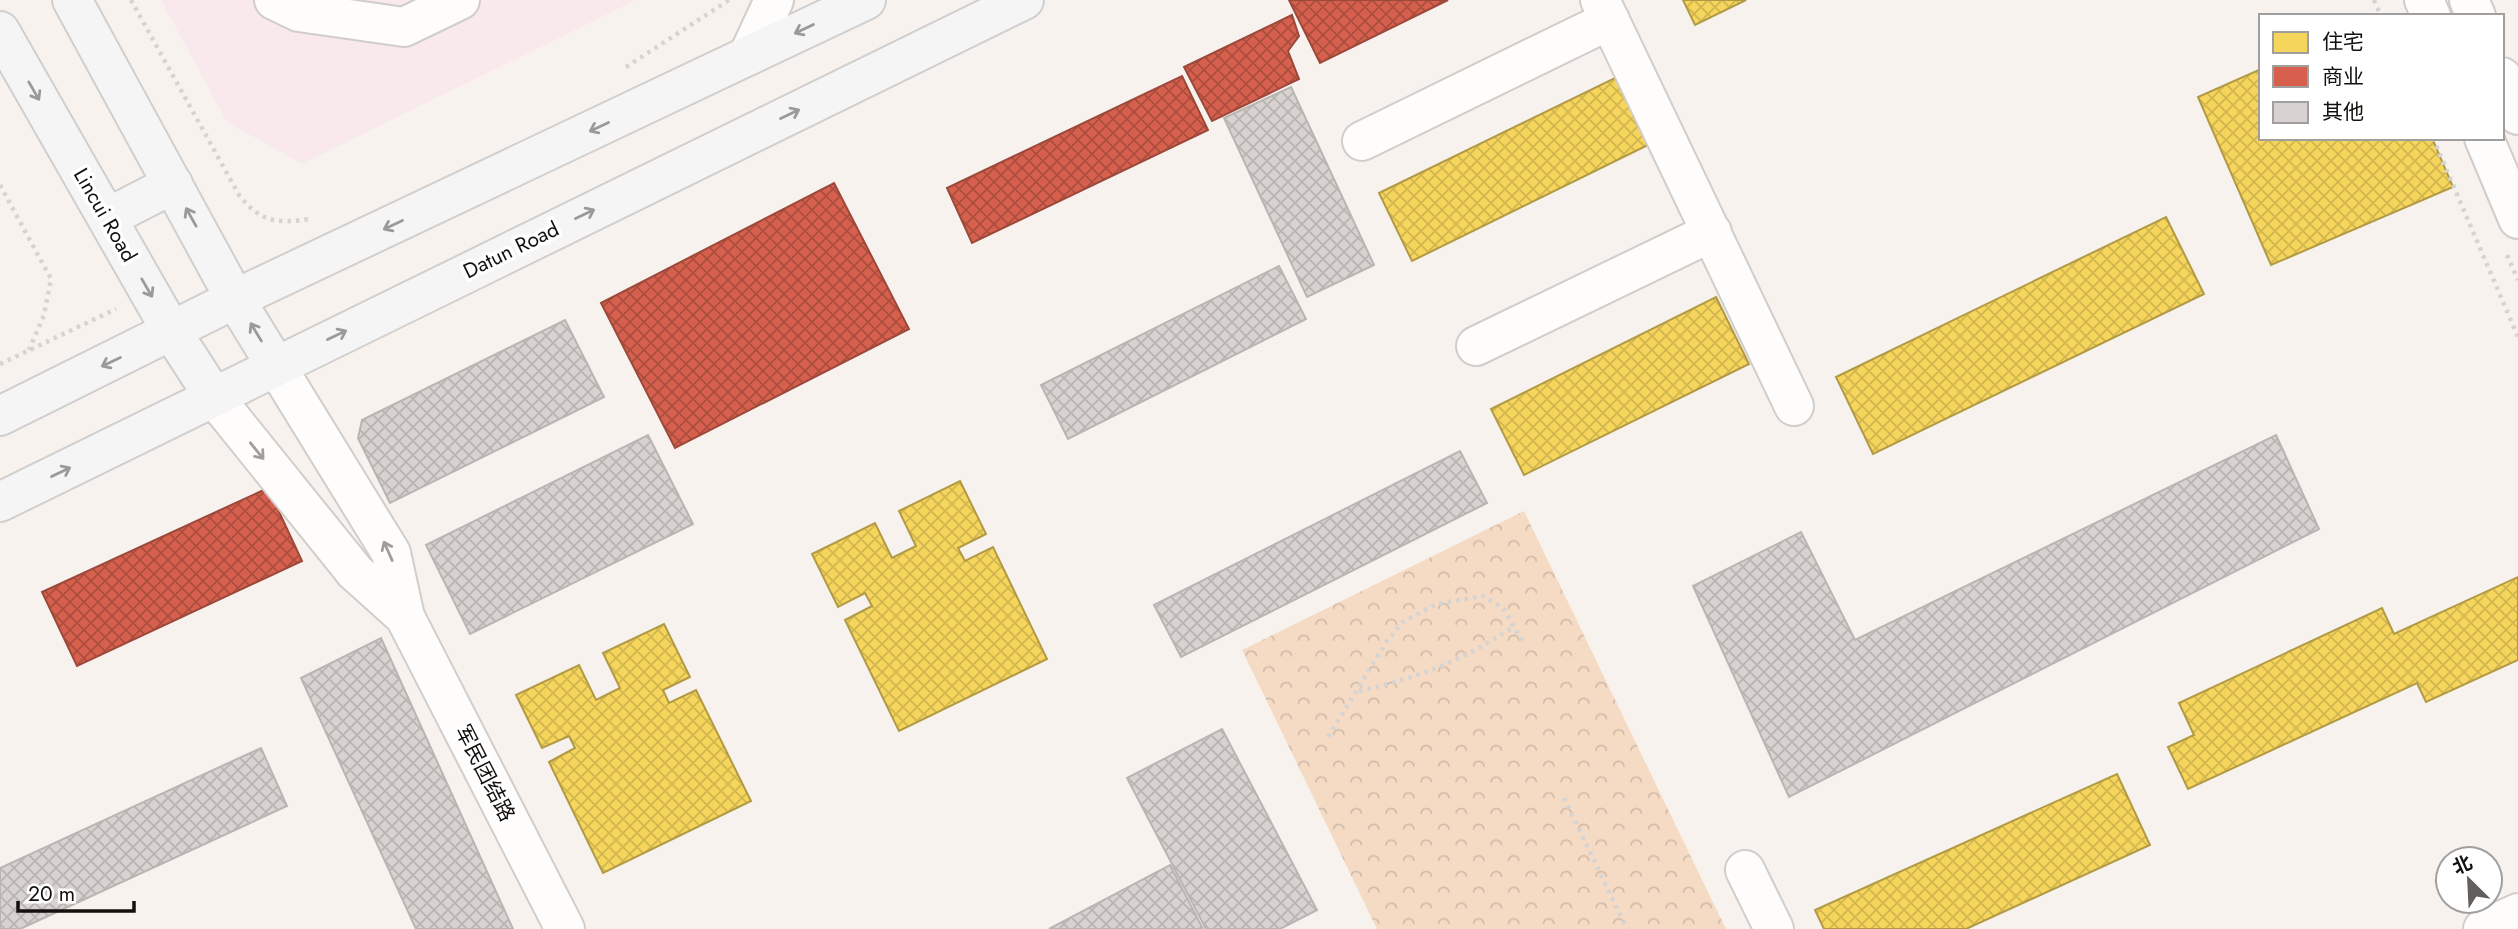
<svg xmlns="http://www.w3.org/2000/svg" width="2518" height="929" font-family="Jost,'Noto Sans SC',sans-serif">
<style>
.commercial{fill:#f9e9ed}
.park{fill:url(#park-crowns)}
.homes{fill:url(#homes-cross-hatch);stroke:#b29a44;stroke-width:2}
.shops{fill:url(#shops-cross-hatch);stroke:#9c483a;stroke-width:2}
.building{fill:url(#building-cross-hatch);stroke:#b9b5b3;stroke-width:2}
.lines{fill:none;stroke-linecap:round;stroke-linejoin:round}
.minor-casing{stroke:#d1cdca;stroke-width:42}
.major-casing{stroke:#d1cfcd;stroke-width:42}
.path{stroke:#d5d4d3;stroke-width:4.5;stroke-dasharray:3.5 5;stroke-linecap:butt}
.minor{stroke:#fefdfc;stroke-width:38}
.major{stroke:#f6f5f6;stroke-width:38}
.oneway{stroke:#9b9999}
.oneway2{stroke:#a09e9c}
.labels{text-anchor:middle;dominant-baseline:central;stroke-width:7;stroke-linejoin:round;paint-order:stroke}
.street-label{font-size:21px;fill:#13100d;stroke:#fff}
</style>
<defs>
<pattern id="park-crowns" width="20" height="18" patternUnits="userSpaceOnUse" patternTransform="scale(1.75)"><rect width="20" height="18" fill="#f6dbc4"/><path d="M2 6a3 3 0 1 1 6 0M12 15a3 3 0 1 1 6 0" fill="none" stroke="#d2bba7"/></pattern>
<pattern id="homes-cross-hatch" width="8" height="8" patternUnits="userSpaceOnUse" patternTransform="scale(1.75)"><rect width="8" height="8" fill="#f6d55c"/><path d="M0 0l8 8M0 8l8-8" fill="none" stroke="#d2b64f"/></pattern>
<pattern id="shops-cross-hatch" width="8" height="8" patternUnits="userSpaceOnUse" patternTransform="scale(1.75)"><rect width="8" height="8" fill="#d6604d"/><path d="M0 0l8 8M0 8l8-8" fill="none" stroke="#ac4e3e"/></pattern>
<pattern id="building-cross-hatch" width="8" height="8" patternUnits="userSpaceOnUse" patternTransform="scale(1.75)"><rect width="8" height="8" fill="#d8d3d1"/><path d="M0 0l8 8M0 8l8-8" fill="none" stroke="#b8b4b2"/></pattern>
</defs>
<rect width="100%" height="100%" fill="#f7f2ee"/>
<!-- commercial -->
<path class="commercial" d="M161,0H636L302,164L227,122Z"/>
<!-- park -->
<path class="park" d="M1524,511L1706,888L1726,929H1377L1242,650Z"/>
<!-- homes -->
<path class="homes" d="M1683,0H1746L1695,25Z
M2261,69V138H2432L2453,187L2271,265L2198,97Z
M1619,76L1652,143L1412,261L1379,193Z
M2166,217L2204,294L1873,454L1836,377Z
M1716,297L1749,364L1524,475L1491,409Z
M960,481L986,534L958,548L965,561L993,547L1047,659L899,731L845,620L872,606L865,593L838,607L812,554L875,523L892,558L916,546L899,511Z
M2518,577V660L2426,702L2417,683L2188,789L2168,747L2194,735L2179,703L2382,608L2394,634Z
M664,624L690,677L663,690L669,703L696,690L751,801L603,873L549,762L575,748L569,736L542,748L516,695L579,665L596,700L620,688L603,653Z
M2117,774L2150,845L1966,929H1824L1815,910Z"/>
<!-- shops -->
<path class="shops" d="M1289,0H1448L1320,63Z
M1292,15L1299,36L1288,51L1299,79L1212,121L1184,67Z
M1182,76L1208,130L972,243L947,188Z
M834,183L909,329L675,448L601,303Z
M268,488L302,561L77,666L42,592Z"/>
<!-- building -->
<path class="building" d="M1291,87L1374,265L1307,297L1224,118Z
M1279,266L1306,319L1068,439L1041,385Z
M565,320L604,397L390,503L358,438L362,420Z
M648,435L693,524L470,634L426,545Z
M2276,435L2319,529L1789,797L1693,586L1801,532L1855,640Z
M1460,451L1487,503L1181,657L1154,605Z
M381,638L513,929H416L301,678Z
M1222,729L1317,910L1280,929H1206L1127,778Z
M261,748L287,806L20,929H0V868Z
M1170,865L1203,929H1049Z"/>
<g class="lines">
<!-- minor casing -->
<g class="minor-casing">
<path id="minor" d="M274,0L299,12L404,27L460,0
M1600,0L1794,406
M2424,0L2431,16
M2469,0L2476,16
M748,56L774,0
M2502,77L2518,115
M2484,138L2518,219
M1362,141L1610,20
M1476,346L1712,232
M276,366L391,553L405,617L565,929
M214,397L355,572L405,617
M1745,870L1774,929
M2483,929L2518,913"/>
</g>
<!-- major casing -->
<g class="major-casing">
<path id="major" d="M72,0L235,299L276,366
M0,31L172,332L214,397
M107,218L173,184
M0,416L235,299L866,0
M0,502L1024,0"/>
</g>
<!-- path -->
<path class="path" d="M131,0L239,195C260,222 277,224 309,219
M2374,0L2381,16
M626,67L729,0
M2433,138L2518,337
M0,185L51,279L44,315L29,350
M2507,255L2518,280
M0,364L116,309
M1359,691C1420,677 1460,662 1513,627
M1328,737L1387,641L1404,621L1437,604L1483,596L1503,608L1523,642
M1564,798L1627,929"/>
<!-- minor -->
<use href="#minor" class="minor"/>
<!-- major -->
<use href="#major" class="major"/>
</g>
<!-- one-way arrows -->
<defs><path id="oneway-shaft" d="M-6 0H5M1.5-3L5.5 0L1.5 3" fill="none" stroke-width="1.6" stroke-linecap="round" stroke-linejoin="round" transform="scale(1.75)"/></defs>
<g class="oneway">
<use href="#oneway-shaft" transform="translate(804 29) rotate(155)"/>
<use href="#oneway-shaft" transform="translate(34 91) rotate(60)"/>
<use href="#oneway-shaft" transform="translate(790 114) rotate(-26)"/>
<use href="#oneway-shaft" transform="translate(599 127) rotate(155)"/>
<use href="#oneway-shaft" transform="translate(585 214) rotate(-26)"/>
<use href="#oneway-shaft" transform="translate(191 217) rotate(-119)"/>
<use href="#oneway-shaft" transform="translate(393 225) rotate(155)"/>
<use href="#oneway-shaft" transform="translate(147 288) rotate(60)"/>
<use href="#oneway-shaft" transform="translate(256 332) rotate(-121)"/>
<use href="#oneway-shaft" transform="translate(337 335) rotate(-26)"/>
<use href="#oneway-shaft" transform="translate(111 362) rotate(154)"/>
<use href="#oneway-shaft" transform="translate(61 472) rotate(-26)"/>
</g>
<g class="oneway2">
<use href="#oneway-shaft" transform="translate(257 451) rotate(51)"/>
<use href="#oneway-shaft" transform="translate(388 551) rotate(-114)"/>
</g>
<g class="labels">
<!-- street labels -->
<g class="street-label">
<text transform="translate(105 215) rotate(60)">Lincui Road</text>
<text transform="translate(511 250) rotate(-26)">Datun Road</text>
<text transform="translate(485 773) rotate(63)">军民团结路</text>
</g>
</g>
<!-- legend -->
<rect x="2259" y="14" width="245" height="126" fill="#ffffff" stroke="#a19f9e" stroke-width="2"/>
<rect x="2273" y="32" width="35" height="21" fill="#f6d55c" stroke="#a19f9e" stroke-width="2"/>
<text x="2322" y="49" font-size="21" fill="#13100d">住宅</text>
<rect x="2273" y="66" width="35" height="21" fill="#d6604d" stroke="#a19f9e" stroke-width="2"/>
<text x="2322" y="84" font-size="21" fill="#13100d">商业</text>
<rect x="2273" y="102" width="35" height="21" fill="#d8d3d1" stroke="#a19f9e" stroke-width="2"/>
<text x="2322" y="119" font-size="21" fill="#13100d">其他</text>
<!-- north arrow -->
<g transform="translate(2469 880) rotate(336)"><circle r="33" fill="#ffffff" stroke="#a19f9e" stroke-width="2"/>
<path d="M0-5L12 26L0 18L-12 26Z" fill="#635f5c"/>
<text y="-10" font-size="19" font-weight="bold" text-anchor="middle" fill="#13100d">北</text>
</g>
<!-- scale -->
<path d="M18 901v10h116v-10" fill="none" stroke="#13100d" stroke-width="3.5"/>
<text x="28" y="901" font-size="21" fill="#13100d" stroke="#ffffff" stroke-width="5" paint-order="stroke">20 m</text>
</svg>
